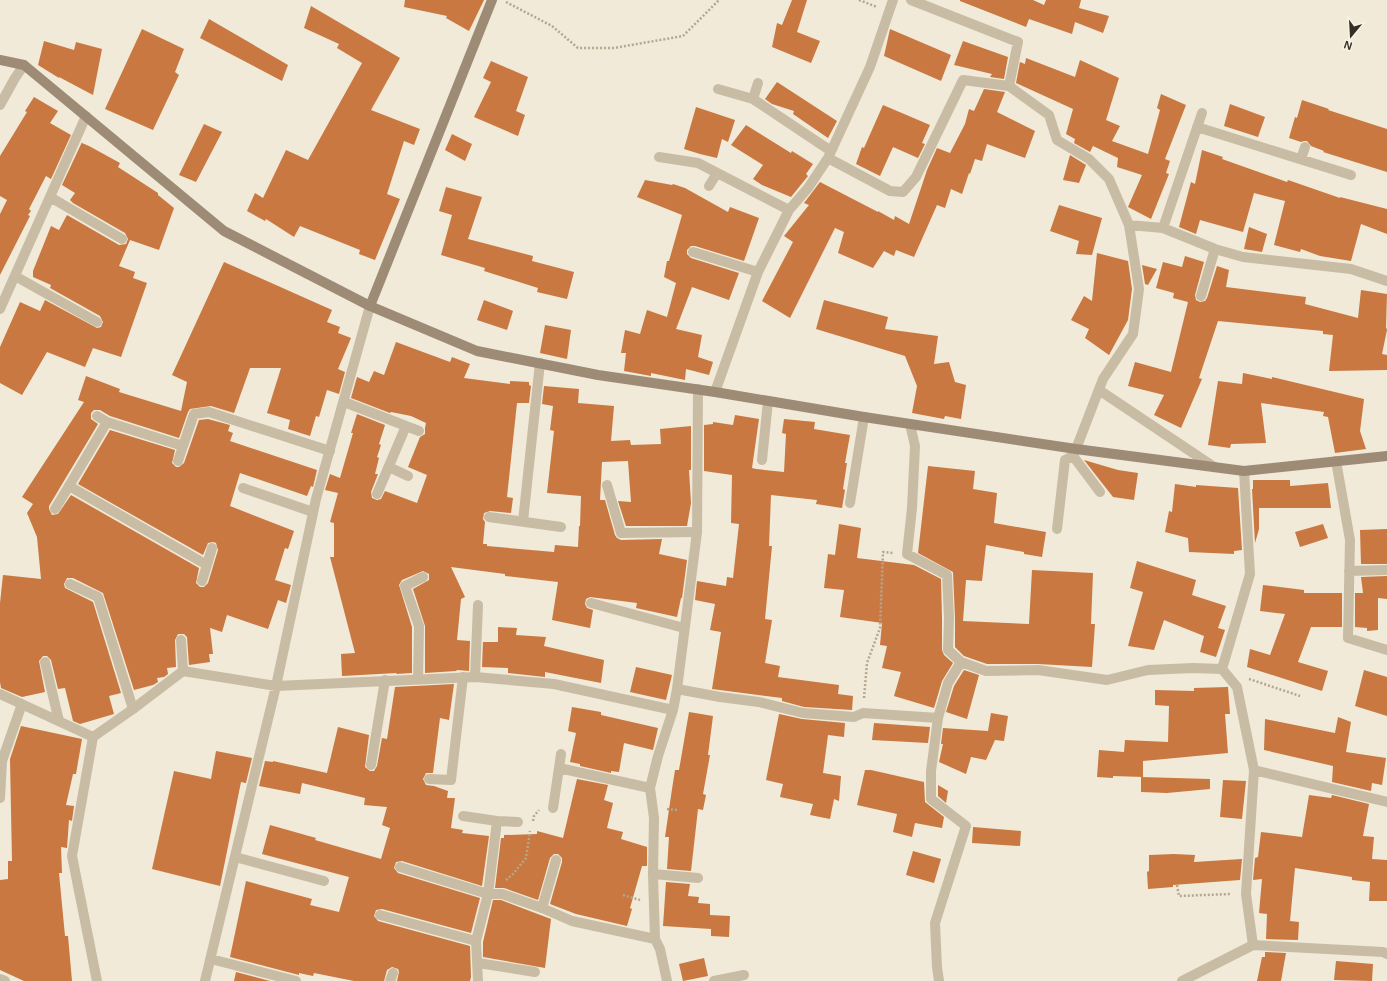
<svg xmlns="http://www.w3.org/2000/svg" width="1387" height="981" font-family="Arial,sans-serif">
<style>
.building{fill:#c87840}
.lines{fill:none;stroke-linecap:round;stroke-linejoin:round}
.path{stroke:#b5a68e;stroke-width:2.5;stroke-dasharray:2 2;stroke-linecap:butt}
.lane{stroke:#c9bca4;stroke-width:10}
.street{stroke:#c9bca4;stroke-width:10}
.secondary{stroke:#9d8b76;stroke-width:10}
</style>
<rect width="100%" height="100%" fill="#f1ead8"/>
<!-- building -->
<path class="building" d="M405,0H484L469,31L446,18L447,16L404,7Z
M792,0H807L797,32L820,41L811,63L772,47L777,23L782,25Z
M960,0H1033L1044,5L1046,0H1081L1079,8L1109,16L1103,33L1075,22L1072,34L1029,19L1026,27L960,1Z
M311,6L400,58L371,110L420,129L414,145L404,141L387,194L400,199L375,260L359,254L360,250L300,226L294,237L266,219L265,221L247,211L255,193L263,198L286,150L308,160L362,63L337,48L339,44L304,28Z
M209,19L288,65L282,81L200,38Z
M142,29L184,49L175,72L179,75L153,130L105,109Z
M890,29L951,55L941,81L884,56Z
M44,41L74,50L76,42L102,49L93,95L59,77V78L38,65Z
M963,41L1008,57L1004,79L990,77L992,74L954,65Z
M1026,58L1075,77L1080,60L1119,78L1106,120L1120,126L1112,141L1148,154L1160,110L1157,108L1161,94L1186,105L1165,159L1170,161L1166,173L1169,174L1151,219L1128,207L1142,175L1117,167L1118,158L1093,146L1090,152L1074,143L1075,139L1066,134L1073,109L1016,83L1020,62L1025,64Z
M491,61L528,77L516,111L525,115L518,136L474,117L491,82L483,78Z
M777,82L837,121L828,138L793,114L794,111L772,104L765,99Z
M984,89L1005,92L997,112L1035,131L1025,158L987,144L982,161L975,159L970,174L969,173L962,194L951,189L945,208L937,205L914,257L896,250L894,256L884,251L873,268L838,253L844,232L835,228L790,318L762,301L793,242L784,236L809,205L804,203L820,182L878,212V211L894,220L895,216L909,224L927,170L937,148L950,153L965,124L969,109L974,111Z
M34,97L58,111L50,123L71,135L51,179L46,176L29,209L31,211L28,215L30,216L0,275V214L7,200L0,196V156L27,112L25,111Z
M1302,100L1329,109L1328,110L1387,129V172L1323,152L1324,151L1311,146L1307,141H1304L1301,142L1289,138L1295,117L1297,118Z
M1230,104L1265,117L1258,137L1224,126Z
M883,105L930,125L922,143L925,144L918,158L893,147L880,176L856,164L862,147L864,148Z
M696,107L735,120L728,142L722,139L717,158L700,154L684,149Z
M204,124L222,132L196,182L179,175Z
M746,125L791,153L792,151L813,164L806,174L808,176L791,197L762,185L753,179L763,165L731,145Z
M452,134L472,144L465,161L445,150Z
M82,142V143L89,146L120,163L118,167L158,193V195L174,208L159,250L130,240L119,266L135,272L133,278L147,283L121,357L93,348L85,367L47,352L22,395L0,383V347L20,302L40,311L45,300L97,328L101,327L103,322L100,316L50,288L51,285L33,277V271L51,226L59,230L67,215L119,245L126,244L128,239L125,233L73,203L70,200L75,193L62,185Z
M1202,150L1223,157L1222,159L1287,182L1288,180L1340,198V197L1387,209V234L1361,224L1351,261L1320,256L1301,249L1300,252L1274,245L1285,201L1254,193L1243,232L1200,220L1196,234L1179,227L1191,182L1195,184Z
M1070,155L1086,165L1079,183L1063,180Z
M645,180L672,185L673,184L685,188L728,212L730,207L759,218L744,261L695,246H691L687,250V254L691,258L739,273L729,300L692,287L676,329L702,335L698,357L713,362L709,375L686,369L685,380L651,373V376L624,371L626,353H621L625,330L640,334L647,310L667,317L676,283L664,277L667,261H669L682,215L637,197Z
M446,187L482,197L468,239L533,256L532,261L574,272L567,299L537,292L538,288L484,271L485,268L441,255L452,215L439,211Z
M1059,205L1102,218L1092,255L1076,254L1079,241L1050,231Z
M1249,227L1267,234L1262,252L1244,249Z
M1097,253L1128,261L1132,289L1128,320L1109,355L1085,338L1089,329L1071,320L1084,296L1092,301Z
M1185,256L1204,262L1195,295L1196,300L1200,302L1205,301L1207,298L1217,266L1229,270L1226,287L1306,297L1305,304L1358,318L1361,290L1387,294L1386,327L1387,330L1382,354L1387,355V370L1329,371L1333,335L1323,334V331L1218,321L1199,378L1202,379L1181,428L1154,415L1164,395L1128,386L1135,362L1171,372L1188,302L1173,298L1174,293L1156,288L1163,262L1182,267Z
M224,262L332,310L327,322L340,327L338,333L351,338L338,369L345,372L339,394L327,390L319,417L316,416L310,436L288,429L290,420L267,413L281,368H250L234,413L211,406L190,409L188,412L179,438L110,416L100,410H94L91,413V419L98,424L49,506V509L52,515L58,514L71,495L199,568L196,583L200,587H204L208,583L218,550L216,543L213,542L208,543L203,555L78,484L110,430L175,450L172,463L176,467H179L184,463L199,420L208,419L230,425L228,431L233,433L230,441L317,470L313,487L311,486L307,496L240,473L230,506L294,531L288,549L285,548L275,580L291,585L286,603L278,600L268,629L227,615L222,632L210,628L213,654H209L210,662L189,665L187,637L184,634H178L175,640L176,667L167,668L168,674L164,677L157,678L158,682L153,685L134,690L103,593L73,578H67L64,584L65,588L93,602L121,693L109,696L114,714L80,724L73,721L65,688L58,689L51,660L47,656H43L39,661L45,692L22,697L1,688L0,682V603L3,575L41,579L37,537L27,513L33,504L22,497L84,402L78,400L86,376L120,389L119,392L181,411L187,382L172,375Z
M1142,265L1157,269L1148,285L1145,284Z
M484,300L513,311L507,330L477,320Z
M824,300L888,317L885,329L938,336L934,364L949,362L955,382L966,385L961,419L945,416L944,419L912,413L917,386L905,356L816,329Z
M545,325L571,330L567,359L540,353Z
M396,342L450,362L452,357L470,364L464,378L510,384V381L529,382V385L531,386L529,403H517L507,497L513,498L511,513L490,511L484,513L483,519L485,522L483,544H487V546L554,552L555,545L578,547L579,526H580L581,496L547,493L554,431L550,430L553,406L542,404L544,386L579,389L578,403L614,406L611,441L630,440L631,445L661,444L660,429L691,426V470H689L691,503L687,526H626L618,501L631,502L628,461L602,462L600,500H605L615,535L617,538L621,540L662,539L659,554L687,560L682,598H681L677,617L636,608L637,603L590,597L586,599L585,604L587,608L593,610L590,628L552,620L558,582L505,576V574L451,567L465,597L461,599L457,640L470,641L469,671L457,670L456,671L425,673V626L413,589L429,580V574L423,571L402,580L399,585L412,627V673L396,674L397,673L342,676L341,654L355,653L330,557H334V523L330,522L338,493L325,490L330,474L340,478L353,433H351L357,414L385,425L379,444L381,445L377,457L379,458L375,474H378L371,492L372,498L377,500L381,499L385,491L417,503L427,475L408,467L420,437L425,434V428L426,423L411,416L391,412L390,413L351,398L357,377L369,382L374,371L384,375Z
M1243,373L1272,379V377L1364,399L1360,431L1366,449L1335,453L1328,417L1323,416L1324,412L1261,403L1266,443L1231,444L1230,448L1208,445L1218,381L1242,384Z
M735,415L759,419L752,468L756,469L784,472L786,434L782,433L784,419L815,422L814,429L850,435L845,463H847L843,489L845,490L842,508L816,504L817,500L771,495L769,546H772L765,619L772,620L765,663L780,666L778,677L839,685L838,694L853,696L852,710L804,707L782,701V698L712,689L721,632L710,630L715,604L695,600L697,581L726,586L727,577L733,578L739,524L731,523L732,475L704,471V425L713,424V422L733,425Z
M1084,460L1118,470L1138,473L1134,500L1113,497Z
M928,466L975,471L973,489L997,493L994,523L1046,532L1042,557L1024,554V552L986,545L982,581L966,580L963,621L1029,624L1032,570L1093,573L1091,624H1095L1092,667L1038,664H987L964,656L955,647V618L953,572L918,553Z
M1253,480H1290V486L1328,483L1331,508H1259V529L1255,543L1252,489H1253Z
M1175,484L1196,487V485L1238,488L1242,550L1234,551V554L1189,552L1188,538L1165,532L1169,511L1172,512Z
M839,524L861,528L857,558L914,565L941,579L942,618V650L944,655L953,663L942,681L934,708L894,696L901,672L882,668L887,646L880,645L882,623L840,617L844,590L824,588L828,554L835,555Z
M1323,524L1328,538L1300,547L1295,532Z
M1387,529V564H1361L1360,530Z
M1137,561L1196,580L1192,595L1226,606L1218,628L1225,630L1216,657L1200,652L1204,636L1164,620L1154,650L1128,646L1143,592L1130,588Z
M1387,576V599L1378,598V630L1367,631V628L1355,627V593H1363L1361,577Z
M1263,585L1304,590V593H1342V627H1311L1298,662L1328,671L1322,691L1247,667L1250,649L1270,655L1285,614L1260,611Z
M498,627L517,628L516,635L546,637L544,646L604,660L601,683L545,672V677L508,673V668L482,667L483,642H498Z
M636,667L672,675L666,700L630,692Z
M964,670L979,675L967,719L946,712L954,686Z
M1364,670L1387,677V716L1355,706Z
M454,684L449,720L440,718L433,773H426L423,779L426,785L434,786L448,791L447,798H455L451,828L463,830L462,833L489,836L482,886L402,861L396,862L394,868L398,873L480,898L471,933L382,909L376,910L374,916L378,921L470,946L471,977L470,981H397L399,972L398,969L392,967L387,970L384,981H354L314,973L313,976L299,973V975L230,957L246,881L312,899L310,905L339,912L349,877L262,854L270,825L316,838L315,840L381,859L390,828L382,825L387,807L364,805L365,798L302,783L300,794L259,786L265,761L273,762V761L327,773L338,727L369,735L365,767L370,771H374L377,766L382,738L387,739L395,687Z
M1228,687L1230,714H1225L1228,753L1143,761V777L1113,776V778L1097,777L1099,750L1124,752L1125,740L1168,742L1169,706L1155,705V690L1194,691V688Z
M572,707L601,712V715L658,728L653,750L624,743L619,772L611,771V773L580,766V764L570,762L576,733L568,731Z
M689,712L713,716L708,755H710L703,794L706,795L703,810L698,809L691,871L667,869L669,837H665L672,789L675,770H679Z
M991,713L1008,716L1004,741L995,740L986,760L971,757L966,774L939,762L943,744H941L943,728L988,731Z
M779,714L802,719L845,723L844,737L828,735L823,773L841,776L839,801L834,799L830,819L810,815L813,804L780,797L783,784L766,780Z
M1338,717L1351,722L1346,752L1386,758L1382,785L1372,783L1371,791L1332,782L1333,766L1264,750L1265,719L1335,733Z
M874,723L930,727L928,743L872,740Z
M21,726L82,739L76,774H73L66,805L74,806L72,821L69,820L67,848L61,847L62,873H59L65,936H68L72,981H24L0,970V880L8,879V861H12L10,759Z
M216,751L252,758L246,783L241,782L220,886L152,869L174,771L211,779Z
M865,770H871L924,782L925,802L944,817L942,828L915,823L912,837L893,832L897,814L857,805Z
M1141,777L1210,779V789L1167,793L1141,792Z
M577,779L608,785L604,800L613,803L607,828L623,832L621,839L647,847V866H642L630,908L632,909L627,926L576,914L550,904L562,862V858L558,854H554L550,858L538,900L504,888H495L501,838H504V835L537,834V831L563,838Z
M1223,780L1246,781L1242,819L1220,817Z
M938,785L948,791L946,803L938,796Z
M1309,795L1331,798L1332,795L1369,804L1363,836L1374,837L1372,859L1387,860V901H1369L1370,882L1352,880V877L1295,868L1290,921L1299,922L1298,940L1266,939L1267,914L1259,913L1262,879L1253,880L1255,858L1258,857L1261,832L1302,837Z
M973,827L1021,831L1020,846L972,843Z
M913,851L941,859L934,883L906,875Z
M1174,854L1195,855L1194,862L1242,859L1240,880L1173,885V887L1148,889L1147,872L1149,871V855Z
M666,882L690,884L688,896L699,897L698,903L710,904V915L730,916L729,937L711,936V929L663,926Z
M493,900H501L551,919L545,968L483,957V942Z
M1265,952L1286,953L1281,981H1257L1262,957H1265Z
M704,958L708,976L683,981L679,964Z
M1336,961L1373,964L1372,981L1334,980Z
M236,972L270,981H234Z"/>
<g class="lines">
<!-- path -->
<path class="path" d="M859,0L877,7
M506,2L552,26L578,48H614L683,36L719,0
M1249,679L1300,696
M864,698L867,663L880,628L883,552L893,553
M667,809L677,810
M533,821L534,816L539,810
M506,880L513,874L526,858L530,831
M1177,885L1179,896L1231,894
M623,895L640,900"/>
<!-- lane -->
<path class="lane" d="M344,402L406,426L377,494
M97,416L107,422
M406,426L419,431
M1075,451L1073,456L1100,492
M762,460L768,401
M178,461L183,446
M389,467L408,476
M607,485L621,533L697,532
M243,488L313,512
M850,503L864,417
M489,517L561,527
M523,521L540,363
M1057,529L1065,460L1073,456
M212,548L207,565L69,486L107,422L183,446L194,414L209,412L330,451
M202,581L207,565
M70,584L98,597L133,709
M591,603L684,628
M181,640L183,671
M45,662L59,721
M475,677L478,605
M418,679L419,626L405,586L423,577
M0,761H2L0,798
M371,765L385,680
M559,768L561,754
M429,779L451,780L463,677
M553,808L559,768L650,788
M497,821L518,822
M235,857L324,881
M400,867L488,894L497,821L463,816
M653,874L698,878
M542,908L556,860
M380,915L476,941
M478,963L535,972
M390,981L393,973
M714,981L744,975"/>
<!-- street -->
<path class="street" d="M911,0L1018,42L1009,86L1049,115L1057,140L1089,159L1109,179L1129,225L1163,228L1215,249L1243,257L1351,269L1387,281
M718,89L753,99L831,151
M753,99L758,83
M0,105L15,78L24,65
M1197,127L1351,175
M659,157L698,163L789,210
M828,158L890,191L903,192L916,177L963,80L1009,86
M1301,159L1305,147
M709,186L717,173
M50,197L122,239
M1163,228L1202,113
M693,252L758,272
M15,276L97,322
M1201,296L1215,249
M0,309L86,116
M1099,390L1214,467
M715,392L758,272L789,210L808,188L828,158L870,67L893,0
M910,424L915,446L912,508L907,554L947,575L949,618L948,650L961,662L986,671L1038,670L1107,680L1148,670L1193,668L1222,669
M1076,449L1103,379L1133,334L1139,289L1129,225
M1336,461L1350,540L1348,638L1387,650
M55,509L69,486
M1349,571L1387,570
M677,689L720,697L759,702L803,713L854,717L863,713L938,718L948,683L961,662
M0,694L93,737L133,709L183,671L276,686L475,677L554,684L673,710
M938,718L931,771V799L966,826L935,923L937,967L939,981
M93,737L72,856L97,981
M2,761L22,704
M1254,770L1387,802
M1253,945L1383,952L1387,954
M211,959L296,981
M0,979L5,981
M205,981L276,686L316,499L370,306
M478,981L476,941L488,894H502L542,908L572,921L655,939
M667,981L660,949L655,939L653,874L654,818L650,788L658,756L673,710L677,689L697,532L698,389
M1182,981L1253,945L1246,894L1254,770L1237,687L1222,669L1250,574L1244,471"/>
<!-- secondary -->
<path class="secondary" d="M492,0L370,306L477,351L598,375L715,392L864,417L1076,449L1244,471L1387,456
M0,60L24,65L224,231L370,306"/>
</g>
<!-- north arrow -->
<g transform="translate(1351 36) rotate(198)" stroke="#f9f3e4" stroke-width="3" paint-order="stroke">
<path d="M0-3L7 15L0 10L-7 15Z" fill="#352d26"/>
<text y="-6" font-size="11" font-weight="bold" text-anchor="middle" fill="#352d26">N</text>
</g>
</svg>
